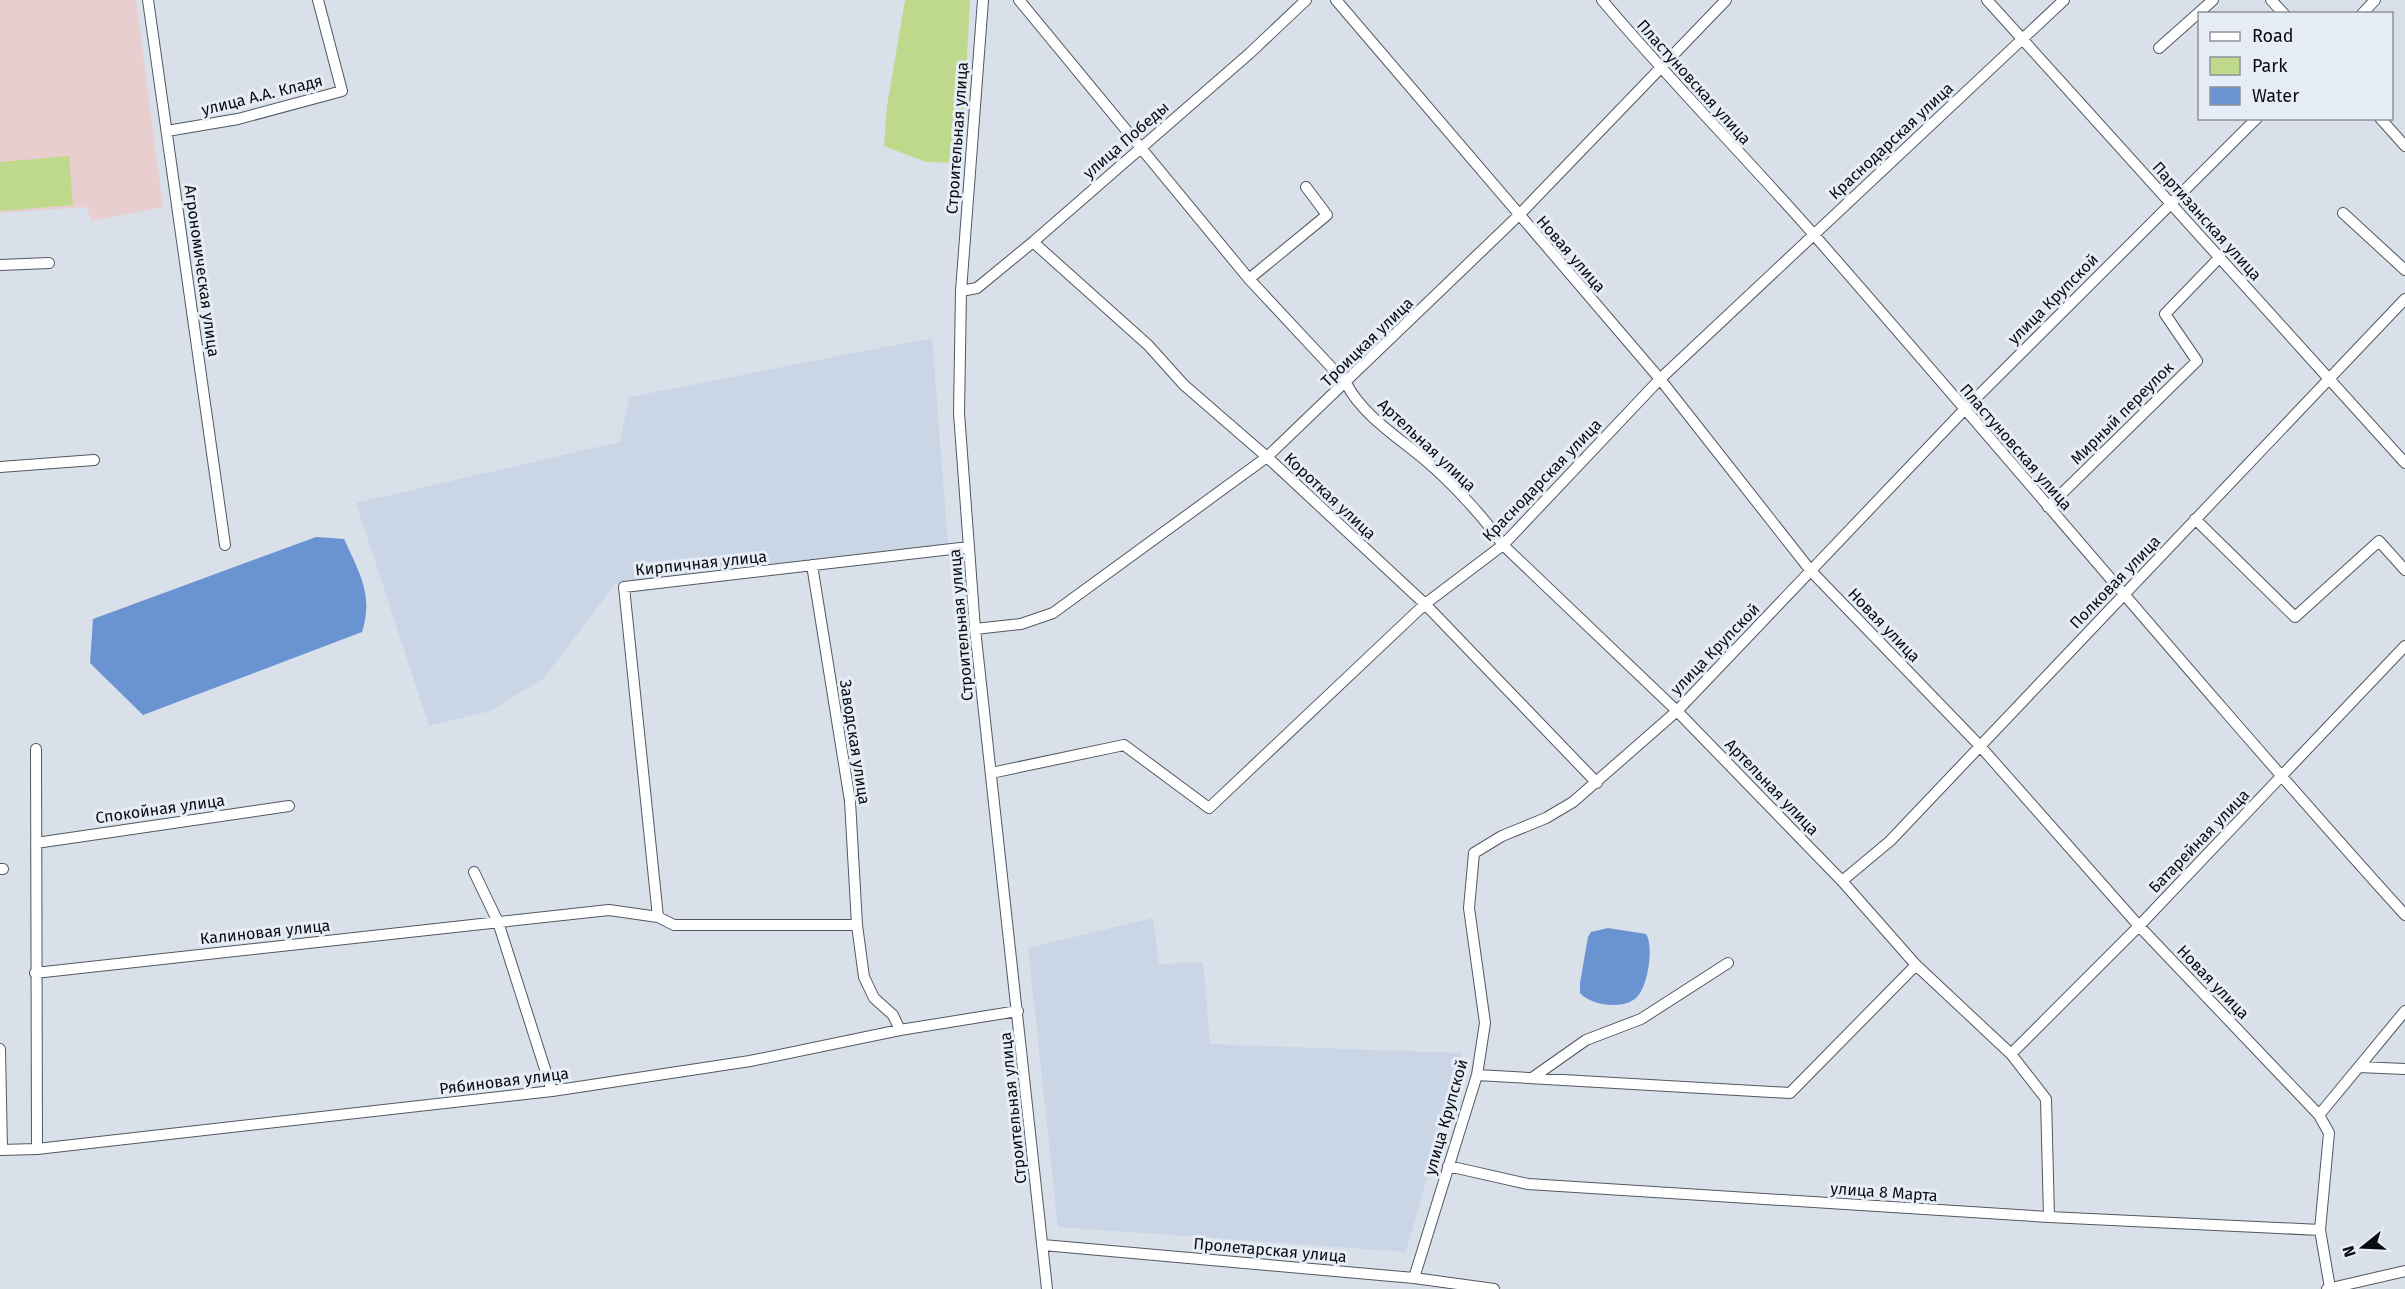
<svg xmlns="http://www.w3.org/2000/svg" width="2405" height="1289" font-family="'Fira Sans',sans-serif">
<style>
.built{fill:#cad6e5}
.education{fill:#e9ced0}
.green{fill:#bfd98c}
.water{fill:#6a93d2}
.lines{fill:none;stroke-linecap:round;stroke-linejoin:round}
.minor-casing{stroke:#52585f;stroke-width:12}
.minor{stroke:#fff;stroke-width:10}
.labels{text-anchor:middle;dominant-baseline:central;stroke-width:6;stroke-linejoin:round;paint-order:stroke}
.street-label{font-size:16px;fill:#0a0c0f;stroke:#e6edf6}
</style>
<rect width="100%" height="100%" fill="#d9e0e9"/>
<!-- built -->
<path class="built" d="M932,338L948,546L615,584L544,678L490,711L429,726L356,503L620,442L629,397Z
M1153,918L1159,964L1203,962L1210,1044L1462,1053L1406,1252L1058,1227L1028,948Z"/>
<!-- education -->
<path class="education" d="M0,0H136L163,207L92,221L86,207L0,213Z"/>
<!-- green -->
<path class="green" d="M905,0H970L963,136L958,163L926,162L884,146L887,106Z
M69,156L73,205L0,211V162Z"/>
<!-- water -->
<path class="water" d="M316,537L344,539C359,572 374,595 362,632L143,715L90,663L93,619Z
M1608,928L1646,934C1654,946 1648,986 1637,997C1625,1010 1591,1006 1580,993V983L1588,937L1591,932Z"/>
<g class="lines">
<!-- minor casing -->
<g class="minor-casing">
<path id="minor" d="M148,0L225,545
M983,0L961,291L959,413L975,629L1047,1289
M1019,0L1249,279L1346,383C1362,415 1398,437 1425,460C1451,482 1484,517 1503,545L1677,711L1842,881L1916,965L2011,1054L2046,1099L2049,1217
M1336,0L1660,379L1811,571L1980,746L2139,926L2319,1115L2329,1133L2320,1230L2330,1288
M1602,0C1670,81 1745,156 1815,236C2013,462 2204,692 2405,915
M1987,0L2405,463
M2271,0L2284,14
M2362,14L2375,0
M2159,48L2213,0
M2380,118L2405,146
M167,131L238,119L342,91L318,0
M2343,213L2405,270
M1033,242L1148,345L1184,385L1267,457L1425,604L1597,783
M0,265L49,263
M1249,279L1327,215L1306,187
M961,291L977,288L1033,242L1250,53L1306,0
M0,467L94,460
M2048,507L2197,361L2165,314L2220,257
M2195,519L2295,617L2379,541L2405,570
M812,565L850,801L857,925L864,977L874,998L893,1015L900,1030
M975,629L1021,624L1053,613L1267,457L1518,216L1726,0
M36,749L37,1149
M991,773L1124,745L1209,808L1425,604L1503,545L1660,379L2064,0
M36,843L289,806
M0,869H3
M474,872L498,922L552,1091
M1842,881L1890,841L2405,299
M658,917L624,587L969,547
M35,973L609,910L658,917L674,925H857
M0,1049L2,1150
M2011,1054L2139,926L2405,646
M2359,1067L2405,1069
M1477,1075L1790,1093L1916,965
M1532,1078L1586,1040L1641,1019L1728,963
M2319,1115L2405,1011
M0,1150L37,1149L552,1091L750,1061L900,1030L1018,1011
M1448,1166L1528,1184L2049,1217L2320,1230
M1043,1245L1414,1278L1494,1289
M1414,1278L1477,1075L1485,1023L1469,908L1474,853L1502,836L1546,818L1573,802L1677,711L1964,410L2257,118
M2327,1289L2405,1271"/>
</g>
<!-- minor -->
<use href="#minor" class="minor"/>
</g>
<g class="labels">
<!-- street labels -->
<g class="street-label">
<text transform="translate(1694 82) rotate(48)">Пластуновская улица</text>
<text transform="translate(262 95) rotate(-14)">улица А.А. Кладя</text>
<text transform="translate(957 138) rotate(-86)">Строительная улица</text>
<text transform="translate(1126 140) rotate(-41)">улица Победы</text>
<text transform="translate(1891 141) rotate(-43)">Краснодарская улица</text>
<text transform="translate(2207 221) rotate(48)">Партизанская улица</text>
<text transform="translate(1571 254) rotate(49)">Новая улица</text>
<text transform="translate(202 271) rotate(82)">Агрономическая улица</text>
<text transform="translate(2053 299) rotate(-45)">улица Крупской</text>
<text transform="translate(1367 342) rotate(-44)">Троицкая улица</text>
<text transform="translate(2122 413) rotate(-45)">Мирный переулок</text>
<text transform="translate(1427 445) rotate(43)">Артельная улица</text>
<text transform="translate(2016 447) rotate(49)">Пластуновская улица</text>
<text transform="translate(1542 480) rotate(-46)">Краснодарская улица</text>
<text transform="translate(1330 496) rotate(43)">Короткая улица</text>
<text transform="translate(701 563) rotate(-6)">Кирпичная улица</text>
<text transform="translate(2115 582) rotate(-46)">Полковая улица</text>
<text transform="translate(961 625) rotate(-95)">Строительная улица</text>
<text transform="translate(1884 625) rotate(46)">Новая улица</text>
<text transform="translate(1715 649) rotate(-46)">улица Крупской</text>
<text transform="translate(855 742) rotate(81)">Заводская улица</text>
<text transform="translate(1772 787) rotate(46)">Артельная улица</text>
<text transform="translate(160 809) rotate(-8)">Спокойная улица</text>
<text transform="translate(2199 841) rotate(-46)">Батарейная улица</text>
<text transform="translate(265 932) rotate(-6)">Калиновая улица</text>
<text transform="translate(2213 982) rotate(46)">Новая улица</text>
<text transform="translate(504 1081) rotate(-7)">Рябиновая улица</text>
<text transform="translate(1013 1108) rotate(-96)">Строительная улица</text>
<text transform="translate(1446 1117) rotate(-74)">улица Крупской</text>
<text transform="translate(1884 1192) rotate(4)">улица 8 Марта</text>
<text transform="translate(1270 1250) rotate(5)">Пролетарская улица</text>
</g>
</g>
<!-- legend -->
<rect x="2198" y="12" width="195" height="108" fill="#e6edf6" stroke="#8e939a" stroke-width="1.5"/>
<rect x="2210" y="32" width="30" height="9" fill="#ffffff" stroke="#8e939a" stroke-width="1.5"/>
<text x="2252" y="42" font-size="18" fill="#0a0c0f">Road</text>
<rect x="2210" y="57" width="30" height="18" fill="#bfd98c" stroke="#8e939a" stroke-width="1.5"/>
<text x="2252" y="72" font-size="18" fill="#0a0c0f">Park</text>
<rect x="2210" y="87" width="30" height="18" fill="#6a93d2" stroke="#8e939a" stroke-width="1.5"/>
<text x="2252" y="102" font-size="18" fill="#0a0c0f">Water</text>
<!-- north arrow -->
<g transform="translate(2363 1247) rotate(252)" stroke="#e6edf6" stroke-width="4.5" paint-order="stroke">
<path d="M0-4.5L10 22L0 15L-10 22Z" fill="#0a0c0f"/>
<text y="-9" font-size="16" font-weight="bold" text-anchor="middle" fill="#0a0c0f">N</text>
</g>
</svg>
